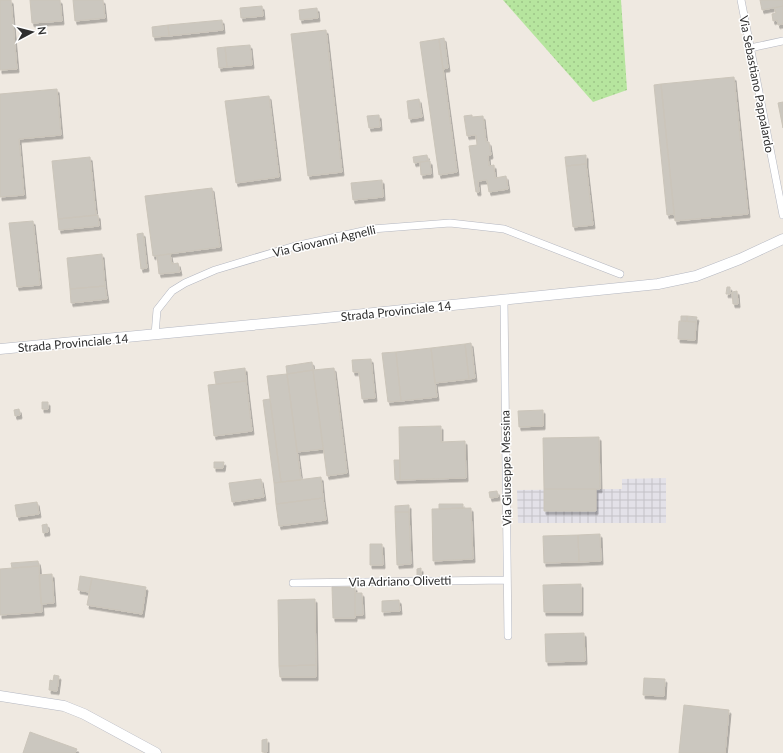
<svg xmlns="http://www.w3.org/2000/svg" width="783" height="753" font-family="Lato,sans-serif">
<style>
.industrial{fill:url(#industrial-grid)}
.grass{fill:url(#grass-dots)}
.building{fill:#cbc7bf;stroke:#cbc5ba;filter:url(#shadow)}
.lines{fill:none;stroke-linecap:round;stroke-linejoin:round}
.street-casing{stroke:#b4b7c1;stroke-width:8}
.secondary-casing{stroke:#b4b7c1;stroke-width:11}
.street{stroke:#fff;stroke-width:7}
.secondary{stroke:#fff;stroke-width:10}
.labels{text-anchor:middle;dominant-baseline:central;stroke-width:3;stroke-linejoin:round;paint-order:stroke}
.street-label{font-size:12px;fill:#2e2e2e;stroke:#fff}
</style>
<defs>
<pattern id="industrial-grid" width="8" height="8" patternUnits="userSpaceOnUse"><rect width="8" height="8" fill="#e3e1e8"/><path d="M0 4h8M4 0v8" fill="none" stroke="#c3c1c7"/></pattern>
<pattern id="grass-dots" width="8" height="8" patternUnits="userSpaceOnUse"><rect width="8" height="8" fill="#b6e59e"/><path d="M2 2h.1M6 6h.1" fill="none" stroke="#9dc588" stroke-width="1.8" stroke-linecap="round"/></pattern>
<filter id="shadow"><feDropShadow dx="2" dy="3.5" stdDeviation="0" flood-color="#0004"/></filter>
</defs>
<rect width="100%" height="100%" fill="#efe9e1"/>
<!-- industrial -->
<path class="industrial" d="M666,478V523H518L517,490L622,489V479Z"/>
<!-- grass -->
<path class="grass" d="M503,0H621L627,90L593,102Z"/>
<!-- building -->
<path class="building" d="M0,0H11L17,69L0,70Z
M30,0H60L62,21L32,23Z
M73,0H103L105,18L75,21Z
M760,0H783V6L762,10Z
M262,6L263,16L241,18L240,8Z
M783,6V24L778,25L777,20L773,21L772,14L776,13L774,8Z
M317,8L318,18L300,20L299,10Z
M222,20L223,30L169,36L168,25Z
M168,25L169,36L153,37L152,27Z
M326,30L342,172L308,176L291,34Z
M444,38L448,68L443,69L439,39Z
M439,39L457,172L439,175L420,42Z
M250,45L252,65L227,67L225,47Z
M225,47L227,67L219,68L217,48Z
M734,77L748,214L675,221L661,84Z
M661,84L674,214L667,215L654,85Z
M57,89L61,135L19,139L24,195L0,197V94Z
M269,96L279,177L236,183L225,101Z
M419,99L422,117L409,119L407,101Z
M783,102V128L778,103Z
M379,115L380,127L369,128L367,116Z
M472,115V117L483,116L486,142H489L491,155L488,156L489,166L494,165L495,178L506,176L508,189L489,192L487,180L478,181L479,192H476L469,146L477,145L476,135L467,136L464,116Z
M427,155L428,161L414,163L413,157Z
M586,155V164L566,166L565,157Z
M90,157L96,215L58,219L52,161Z
M430,161L431,174L421,175L420,162Z
M586,164L593,225L573,227L566,166Z
M382,180L383,197L353,200L351,183Z
M212,188L220,247L153,256L145,196Z
M98,215L99,226L59,230L58,219Z
M33,221L40,285L17,287L9,223Z
M143,233L147,268L141,269L137,234Z
M102,254L105,286L70,289L67,258Z
M170,254L172,264L178,263L180,272L159,274L157,256Z
M105,286L107,299L71,303L70,289Z
M727,287H730V294H726Z
M737,291L738,304H733L732,292Z
M681,316H687V321H681Z
M687,316L697,317L696,322L687,321Z
M679,321L696,322L695,340L678,339Z
M471,343L475,378L469,379L465,344Z
M465,344L469,379L435,383L431,348Z
M431,348L437,397L401,401L396,352Z
M396,352L401,401L388,402L382,353Z
M371,359L375,398L362,399L359,372H353L352,360Z
M312,362L313,370L287,374L286,366Z
M245,368L246,381L216,384L214,372Z
M334,368L347,473L327,476L313,370Z
M313,370L323,449L297,452L287,374Z
M287,374L301,480L281,482L267,376Z
M246,381L252,431L214,436L208,385Z
M270,399L281,482L274,483L263,400Z
M42,402H48V409H42Z
M19,409L20,415L15,416L14,410Z
M543,410V426L519,427L518,411Z
M441,426V442L465,441L466,478L400,480L399,427Z
M599,437L600,489H544L543,438Z
M394,460H400V480H395Z
M214,462H224L223,468H214Z
M321,477L323,498L276,504L274,483Z
M261,479L264,497L232,502L229,483Z
M544,489H596V511H544Z
M497,491L498,497L490,498L489,492Z
M323,498L326,520L279,526L276,504Z
M37,502L39,514L17,517L15,505Z
M439,504H463V508L439,509Z
M409,505V512H395V506Z
M471,508L473,559L433,561L432,509Z
M395,512H409L411,564L397,565Z
M47,524L48,532L43,533L42,525Z
M600,534L601,561L579,562L578,535Z
M578,535L579,562L544,563L543,536Z
M370,544H382L383,565H370Z
M38,561L39,566L12,568L11,563Z
M39,566L42,612L0,615V569Z
M421,568V575H417V569Z
M52,574L54,603L41,604L39,575Z
M80,576L92,578L89,592L78,590Z
M92,578L146,587L142,614L87,605Z
M581,584V612H544L543,585Z
M332,587H355V618H333Z
M355,593H362L363,615H355Z
M315,599L316,665L279,666L278,600Z
M399,600L400,611L382,612V601Z
M584,633L585,661L546,662L545,634Z
M316,665V677H280L279,666Z
M54,675L59,676L57,691L49,690L50,680L53,681Z
M644,678L665,679L664,696L643,695Z
M684,705L729,710L725,753H679Z
M30,732L77,749L75,753H23Z
M267,739V752H262V740Z"/>
<g class="lines">
<!-- street casing -->
<g class="street-casing">
<path id="street" d="M741,0L783,215
M750,48L783,41
M504,300L508,636
M155,335L157,310L172,291L185,283L215,270L295,246L372,229L450,223L504,229L620,274
M293,583L507,580"/>
</g>
<!-- secondary casing -->
<g class="secondary-casing">
<path id="secondary" d="M0,349L315,319L658,284L696,276L740,259L783,239
M0,696L64,706L84,714L156,753"/>
</g>
<!-- street -->
<use href="#street" class="street"/>
<!-- secondary -->
<use href="#secondary" class="secondary"/>
</g>
<g class="labels">
<!-- street labels -->
<g class="street-label">
<text transform="translate(757 84) rotate(79)">Via Sebastiano Pappalardo</text>
<text transform="translate(324 241) rotate(-13)">Via Giovanni Agnelli</text>
<text transform="translate(396 311) rotate(-6)">Strada Provinciale 14</text>
<text transform="translate(73 343) rotate(-5)">Strada Provinciale 14</text>
<text transform="translate(506 468) rotate(-91)">Via Giuseppe Messina</text>
<text transform="translate(400 581) rotate(-1)">Via Adriano Olivetti</text>
</g>
</g>
<!-- north arrow -->
<g transform="translate(32 32) rotate(83)" stroke="#ffffff" stroke-width="3" paint-order="stroke">
<path d="M0-3L7 15L0 10L-7 15Z" fill="#2e2e2e"/>
<text y="-6" font-size="11" font-weight="bold" text-anchor="middle" fill="#2e2e2e">N</text>
</g>
</svg>
